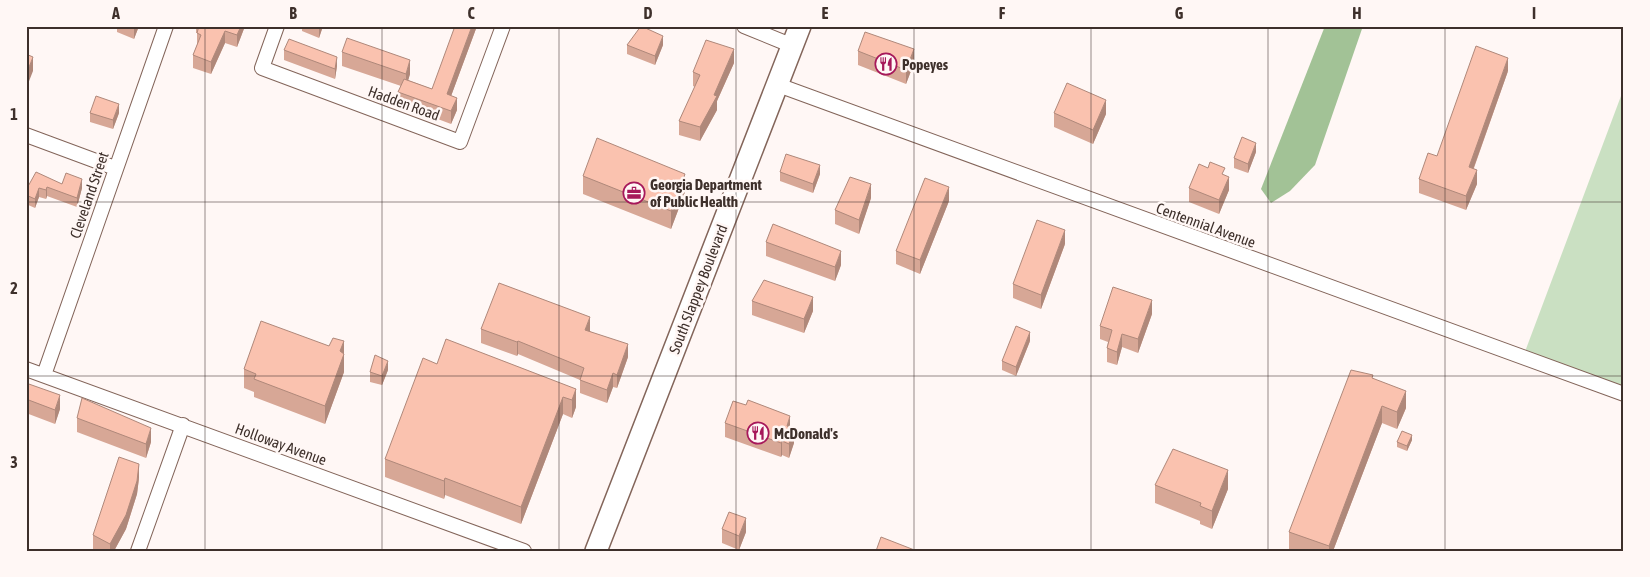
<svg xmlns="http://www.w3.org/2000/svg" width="1650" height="577" font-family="'Asap Condensed',sans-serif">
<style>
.green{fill:#cae0c2}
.forest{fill:#a2c296}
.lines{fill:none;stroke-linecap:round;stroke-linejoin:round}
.street-casing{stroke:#83655a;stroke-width:16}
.primary-casing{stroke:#83655a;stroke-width:24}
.street{stroke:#fff;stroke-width:14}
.primary{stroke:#fff;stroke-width:21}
.wall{fill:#d7a796}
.shaded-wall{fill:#af887a}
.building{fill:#fac2af;stroke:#af887a}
.grid{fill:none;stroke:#3e302b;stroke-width:1;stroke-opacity:0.55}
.labels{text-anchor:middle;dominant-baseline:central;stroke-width:5;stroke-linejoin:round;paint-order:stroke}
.poi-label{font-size:15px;font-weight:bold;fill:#3e302b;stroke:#fff7f5;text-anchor:start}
.street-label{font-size:15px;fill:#3e302b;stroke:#fff7f5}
.neatline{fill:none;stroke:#3e302b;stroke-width:2}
.grid-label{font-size:16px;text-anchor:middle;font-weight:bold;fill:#3e302b}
</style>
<rect width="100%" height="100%" fill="#fff7f5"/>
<!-- green -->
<path class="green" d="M1624,88V394L1523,357Z"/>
<!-- forest -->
<path class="forest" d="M1325,26H1363L1315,165L1290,191L1271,203L1261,189Z"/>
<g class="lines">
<!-- street casing -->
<g class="street-casing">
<path id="street" d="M277,26L262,68L460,142L503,26
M744,26L793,46
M778,85L1624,394
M26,135L115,168
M26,369L524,551
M44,375L166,26
M138,551L183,425"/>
</g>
<!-- primary casing -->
<g class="primary-casing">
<path id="primary" d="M596,551L800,26"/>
</g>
<!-- street -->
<use href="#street" class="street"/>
<!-- primary -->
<use href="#primary" class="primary"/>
</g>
<!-- wall -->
<path class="wall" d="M117,26H139L134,39L117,32Z
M196,26H245L237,47L225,43L211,74L193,68V55L197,45V33H196Z
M302,26H323L319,38L302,31Z
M477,26L451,96L457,110L451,124L398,104V92L401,86L342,66V52L410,74L408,80L432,89Z
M627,45H663L655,65L627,54Z
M284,50L337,66L335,79L284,60Z
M858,51L914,63L906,84L858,65Z
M734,63L717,101V110L700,141L679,135V121L695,87L693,86V72Z
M1508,71L1474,168L1477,184L1466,210L1419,193V179L1437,156Z
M90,113H119L113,129L90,122Z
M1054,113L1106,114L1093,144L1054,127Z
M1256,152L1248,173L1234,168V158Z
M780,172L820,174L813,193L780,181Z
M1225,175L1229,190L1219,214L1189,202V188Z
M583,176L685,192L671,229L583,194Z
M62,184L82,188L77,207L47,196L46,199L39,197L35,208L26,204V190Z
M871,198L859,234L835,224V210Z
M949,201L920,274L896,264V251Z
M766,242L841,265L835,281L766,256Z
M1065,244L1041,309L1013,298V284Z
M752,301L813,311L804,333L752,315Z
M1152,314L1138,353L1122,347L1117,365L1107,362V348L1108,342L1100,339V326Z
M481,329L590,331L628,357L617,388L613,387L607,403L580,393V380L518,354L517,356L481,343Z
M344,341V372L325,424L254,397V392L244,388V369L329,346Z
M1030,341L1016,376L1002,370V361Z
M437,364L576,389V407L572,418L563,414L521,524L445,495L444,499L385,477V459Z
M388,370L382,385L370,382V372Z
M1373,378L1406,408L1397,429L1382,423L1333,551H1294L1289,549V532Z
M26,383L60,409L55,424L26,413Z
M77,418L151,442L146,458L77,432Z
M725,423L790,428L794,443L789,458L782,455L781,457L725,437Z
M1412,440L1407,451L1397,447V442Z
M139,478L137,494L126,529L114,551H96L93,549V535Z
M1155,485L1228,489L1212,529L1200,524V521L1155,503Z
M722,529L746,532L739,550L722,543Z"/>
<!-- shaded-wall -->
<path class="shaded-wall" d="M135,26H139L134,39V28Z
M241,26H245L237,47V35Z
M319,26H323L319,38Z
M472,26H477L447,107V94Z
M225,31V43L211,74V62Z
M663,36V45L655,65V56Z
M734,49V63L717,101V110L700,141V127Z
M914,49V63L906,84V70Z
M33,57V71L26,89V75Z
M337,57V66L335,79V69Z
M1508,58V71L1469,181V167Z
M410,60V74L406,88V74Z
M457,98V110L451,124V111Z
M1106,100V114L1093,144V130Z
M119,104V113L113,129V120Z
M1256,143V152L1248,173V164Z
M820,165V174L813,193V184Z
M1477,170V184L1466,210V196Z
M685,174V192L671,229V211Z
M1229,177V190L1219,214V200Z
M82,179V188L77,207V198Z
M871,184V198L859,234V220Z
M47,187V196L46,199V190Z
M949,187V201L920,274V260Z
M39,188V197L35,208V199Z
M1065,230V244L1041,309V295Z
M841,251V265L835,281V267Z
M813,297V311L804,333V319Z
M1152,300V314L1138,353V339Z
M590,317V331L585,343V330Z
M1030,332V341L1016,376V367Z
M1122,334V347L1117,365V352Z
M344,341V372L325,424V406L340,351Z
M518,341V354L517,356V342Z
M628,344V357L617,388V375Z
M388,361V370L382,385V376Z
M613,373V387L607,403V390Z
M576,389V407L572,418V400Z
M1406,391V408L1397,429V412Z
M60,395V409L55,424V410Z
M563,397V414L521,524V507Z
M1382,406V423L1333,551H1329V546Z
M790,416V430L787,426Z
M151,428V442L146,458V444Z
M794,429V443L789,458V444Z
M1412,435V440L1407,451V446Z
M782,441V455L781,457V443Z
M139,464V478L137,494L126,529L114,551H110V544Z
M1228,470V489L1212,529V511Z
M445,478V495L444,499V481Z
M746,518V532L739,550V536Z"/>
<!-- building -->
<path class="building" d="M199,26H241L237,35L225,31L211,62L193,55L201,35L197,33Z
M455,26H472L447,94L457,98L451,111L398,92L404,79L432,89Z
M641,26L663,36L655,56L627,45Z
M865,32L914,49L906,70L858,51Z
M347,38L410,60L406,74L342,52Z
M289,39L337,57L335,69L284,50Z
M706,40L734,49L714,95L717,96L700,127L679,121L700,75L693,72Z
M1476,46L1508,58L1469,167L1477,170L1466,196L1419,179L1428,153L1437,156Z
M26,54L33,57L26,75Z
M1067,83L1106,100L1093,130L1054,113Z
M96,96L119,104L113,120L90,113Z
M1242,137L1256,143L1248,164L1234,158Z
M597,138L685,174L671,211L583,176Z
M786,154L820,165L813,184L780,172Z
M1210,162L1225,168L1222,174L1229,177L1219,200L1189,188L1199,164L1208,168Z
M36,172L62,184L66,173L82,179L77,198L47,187L46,190L39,188L35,199L26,195V190Z
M850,177L871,184L859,220L835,210Z
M925,178L949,187L920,260L896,251Z
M1037,220L1065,230L1041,295L1013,284Z
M773,224L841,251L835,267L766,242Z
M764,280L813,297L804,319L752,301Z
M499,283L590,317L585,330L628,344L617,375L613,373L607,390L580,380L584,368L518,341L517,342L481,329Z
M1113,287L1152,300L1138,339L1122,334L1117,352L1107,348L1112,330L1100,326Z
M261,321L329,346L333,338L344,341L340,351L344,354L325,406L254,379L256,374L244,369Z
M1016,326L1030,332L1016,367L1002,361Z
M446,339L576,389L572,400L563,397L521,507L445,478L444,481L385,459L423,358L437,364Z
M375,355L388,361L382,376L370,372Z
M1351,370L1373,375L1372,378L1406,391L1397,412L1382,406L1329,546L1289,532Z
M26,383L60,395L55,410L26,399Z
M82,398L151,428L146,444L77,418Z
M748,400L790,416L787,426L794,429L789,444L782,441L781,443L725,423L733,401L746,405Z
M1402,431L1412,435L1407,446L1397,442Z
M1173,449L1228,470L1212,511L1200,506L1201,503L1155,485Z
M119,457L139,464L137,481L126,515L110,544L93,535Z
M729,512L746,518L739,536L722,529Z
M881,537L917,551H876Z"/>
<!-- grid -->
<path class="grid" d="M205,26V551M382,26V551M559,26V551M736,26V551M914,26V551M1091,26V551M1268,26V551M1445,26V551M26,202H1624M26,376H1624"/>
<!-- icons -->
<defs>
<g id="restaurant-ring" transform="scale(1.125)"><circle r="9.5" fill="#fff7f5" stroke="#a6185a" stroke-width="1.5"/><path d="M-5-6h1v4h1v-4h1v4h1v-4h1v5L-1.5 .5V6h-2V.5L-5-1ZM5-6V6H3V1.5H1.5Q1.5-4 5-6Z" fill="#a6185a"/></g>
<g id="office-ring" transform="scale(1.125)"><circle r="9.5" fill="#fff7f5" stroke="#a6185a" stroke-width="1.5"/><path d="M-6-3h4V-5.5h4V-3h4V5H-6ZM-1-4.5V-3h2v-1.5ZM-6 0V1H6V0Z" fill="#a6185a"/></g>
</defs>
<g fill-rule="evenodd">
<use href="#restaurant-ring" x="886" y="64"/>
<use href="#office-ring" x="634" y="193"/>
<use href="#restaurant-ring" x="758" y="433"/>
</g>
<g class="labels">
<!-- poi labels -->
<g class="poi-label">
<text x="902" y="64">Popeyes</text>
<text x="650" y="184">Georgia Department<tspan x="650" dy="17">of Public Health</tspan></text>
<text x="774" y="433">McDonald's</text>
</g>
<!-- street labels -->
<g class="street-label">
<text transform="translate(404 103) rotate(20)">Hadden Road</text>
<text transform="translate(89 195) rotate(-71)">Cleveland Street</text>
<text transform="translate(1206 225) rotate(20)">Centennial Avenue</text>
<text transform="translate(698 289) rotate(-69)">South Slappey Boulevard</text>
<text transform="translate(281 444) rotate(20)">Holloway Avenue</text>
</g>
</g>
<!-- border -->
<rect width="1650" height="577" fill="none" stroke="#fff7f5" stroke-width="55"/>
<rect x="28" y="28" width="1594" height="522" class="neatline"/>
<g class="grid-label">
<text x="116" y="19">A</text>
<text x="293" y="19">B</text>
<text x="471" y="19">C</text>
<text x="648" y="19">D</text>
<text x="825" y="19">E</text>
<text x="1002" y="19">F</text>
<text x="1179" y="19">G</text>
<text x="1357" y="19">H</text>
<text x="1534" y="19">I</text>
<text x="14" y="120">1</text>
<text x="14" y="294">2</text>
<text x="14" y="468">3</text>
</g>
</svg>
